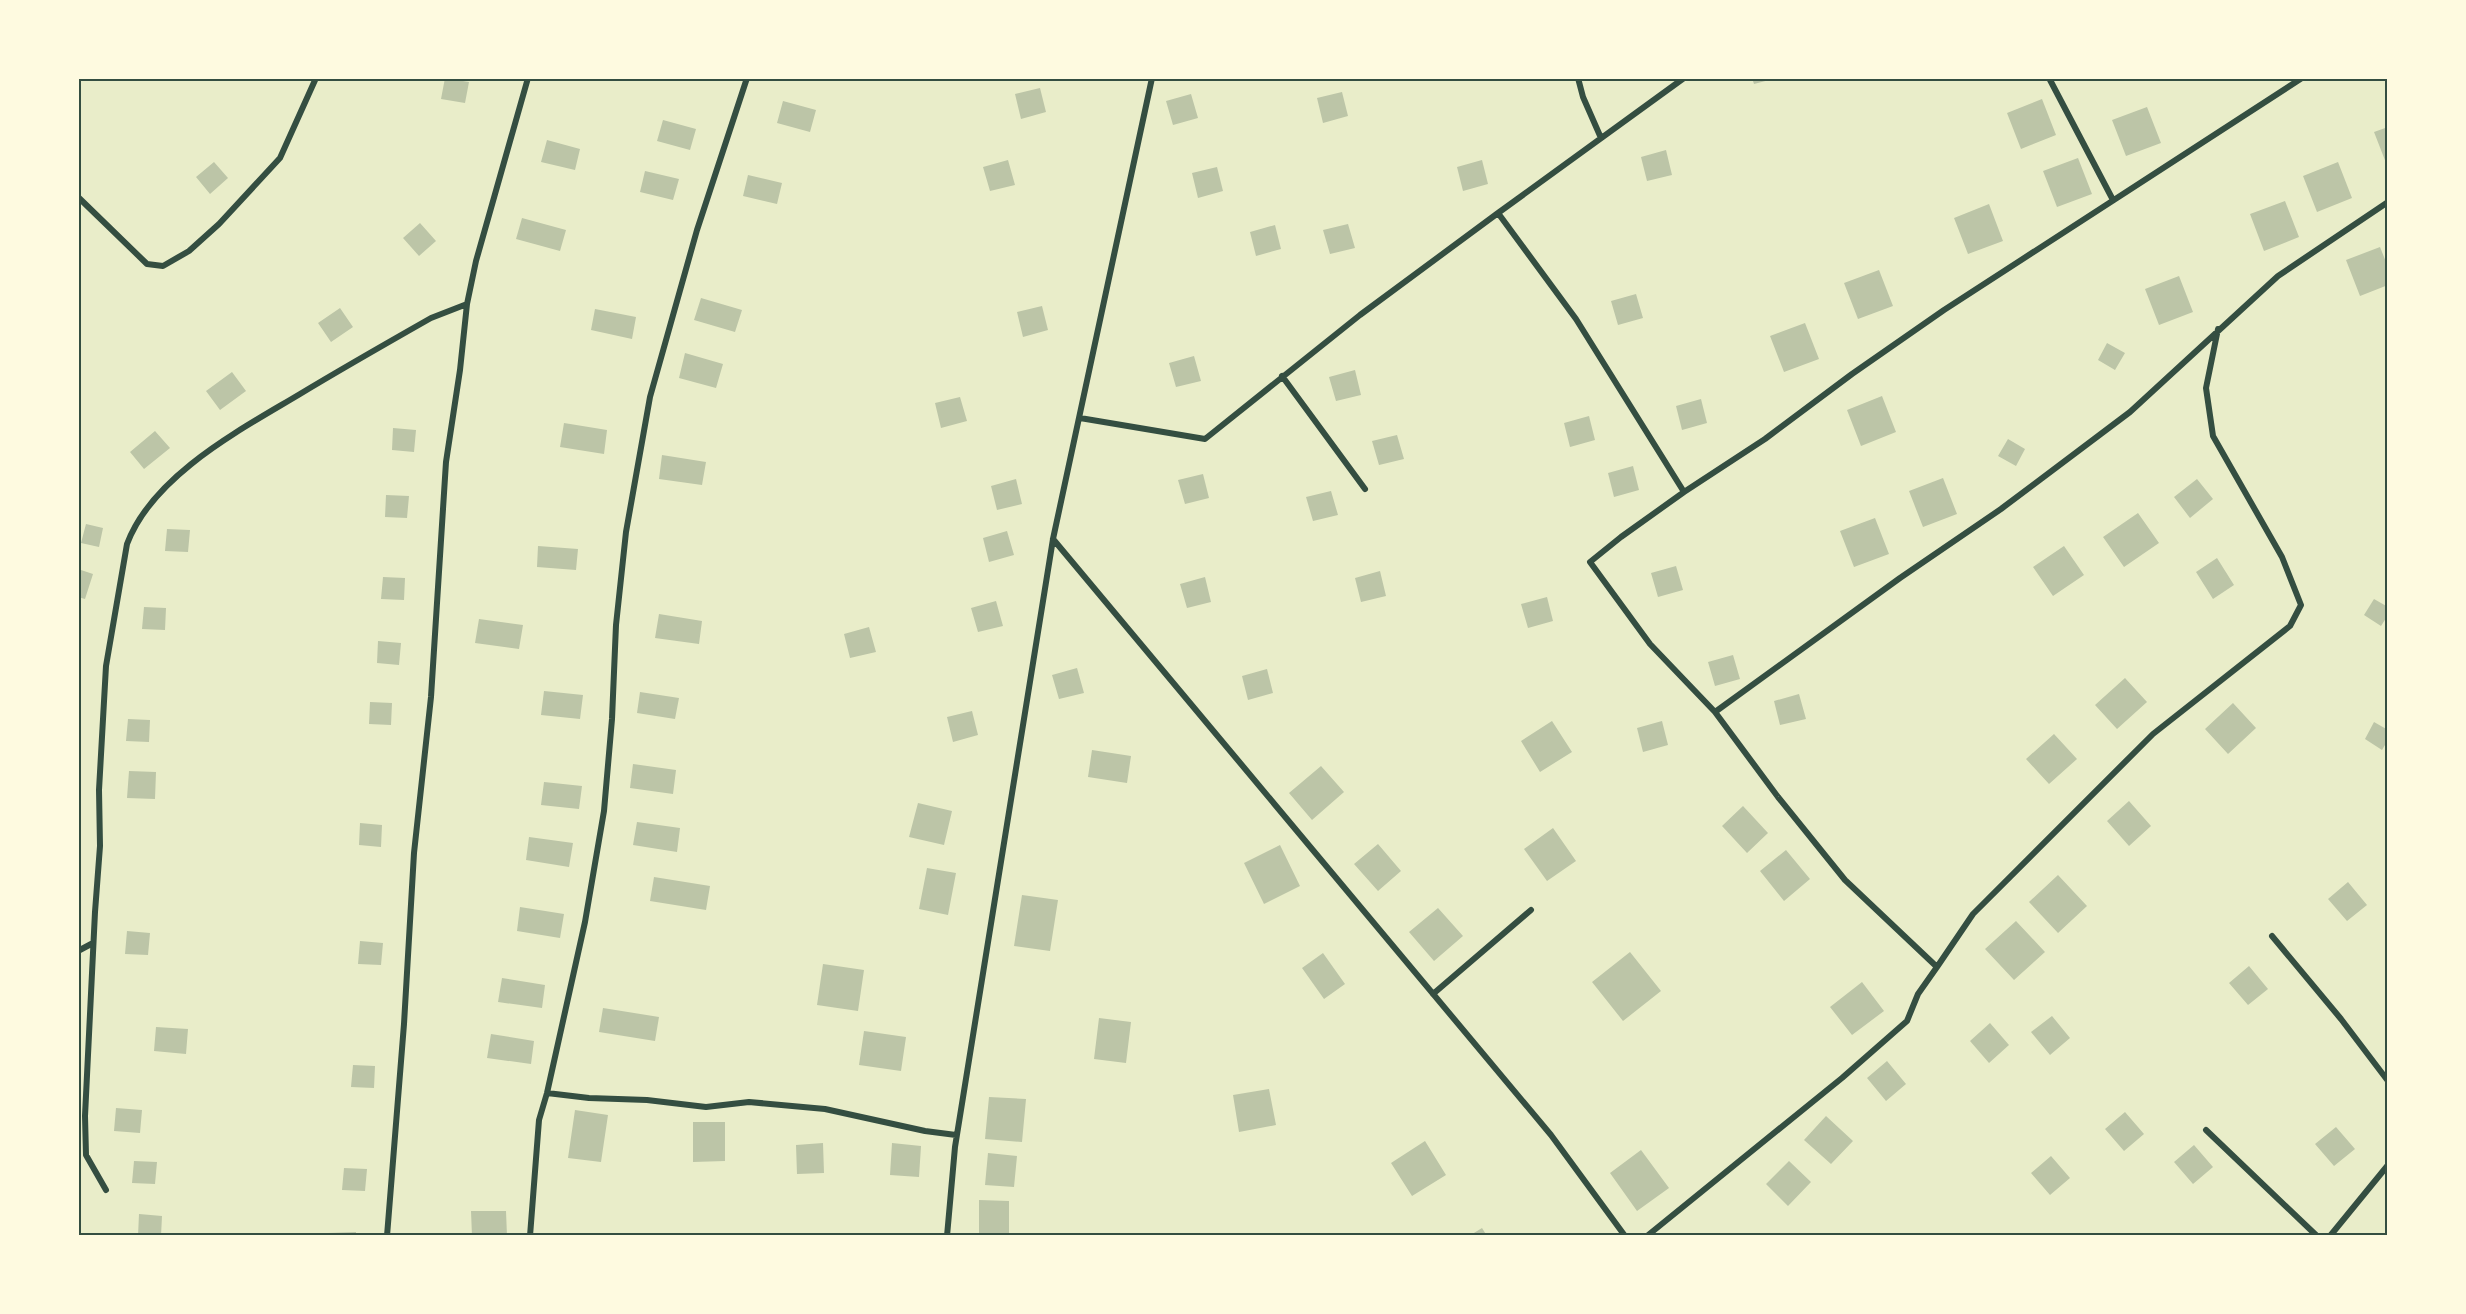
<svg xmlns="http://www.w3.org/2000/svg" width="2466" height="1314" font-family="'Fira Sans Condensed',sans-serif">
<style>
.building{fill:#bcc5a7}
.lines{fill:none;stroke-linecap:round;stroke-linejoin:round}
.minor{stroke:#344e41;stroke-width:6}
.neatline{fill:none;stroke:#344e41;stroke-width:2}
</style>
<rect width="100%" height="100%" fill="#e9edc9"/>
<!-- building -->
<path class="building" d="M445,78L469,82L465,103L441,99Z
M1752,78H1773V79L1754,84Z
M1040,88L1046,112L1021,119L1015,94Z
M1342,92L1348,116L1323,123L1317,98Z
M1191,94L1198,118L1173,125L1166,101Z
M2042,99L2056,135L2021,149L2007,113Z
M783,101L816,110L810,132L777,123Z
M2147,107L2161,143L2126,156L2112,120Z
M663,120L696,129L690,150L657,141Z
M2388,127V168L2374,132Z
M547,140L580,149L575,170L541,162Z
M1666,150L1672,175L1647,181L1641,157Z
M2078,158L2092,194L2057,207L2043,171Z
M1008,160L1015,185L990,191L983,167Z
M1482,160L1488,184L1463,191L1457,167Z
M214,162L228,178L210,194L196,177Z
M2338,162L2352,198L2317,212L2303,176Z
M1217,167L1223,191L1198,198L1192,173Z
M645,171L679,179L673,200L640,192Z
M748,175L782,183L777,204L743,196Z
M2285,201L2299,237L2264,251L2250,214Z
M1989,204L2003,241L1968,254L1954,218Z
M522,218L566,230L560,251L516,239Z
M420,223L436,241L419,256L403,238Z
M1348,224L1355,248L1330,254L1323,230Z
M1275,225L1281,249L1256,256L1250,232Z
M2380,247L2388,267V285L2360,296L2346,260Z
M1879,270L1893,306L1858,319L1844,283Z
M2179,276L2193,312L2159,325L2145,289Z
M1636,294L1643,318L1618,325L1611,301Z
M701,298L742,310L735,332L694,320Z
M1042,306L1048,330L1023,337L1017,312Z
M340,308L353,327L331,342L318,323Z
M595,309L636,317L632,339L591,330Z
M1805,323L1819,359L1784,372L1770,336Z
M2107,343L2125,353L2115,370L2098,360Z
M685,353L723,364L716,388L679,378Z
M1194,356L1201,381L1176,387L1169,363Z
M1355,370L1361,395L1336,401L1329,377Z
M232,372L246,391L220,410L206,391Z
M1882,396L1896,432L1861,446L1847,410Z
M960,397L967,421L941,428L935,403Z
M1701,399L1707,423L1682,430L1676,406Z
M1589,416L1595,440L1570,447L1564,423Z
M564,423L607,430L604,454L560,447Z
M393,428L416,430L414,452L392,450Z
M155,431L170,448L144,469L130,452Z
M1397,435L1404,459L1379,465L1372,441Z
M2008,439L2025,449L2016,466L1998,456Z
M662,455L706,462L702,485L659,479Z
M1633,466L1639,490L1614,497L1608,473Z
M1203,474L1209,498L1185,504L1178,480Z
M1943,478L1957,514L1923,527L1909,491Z
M1016,479L1022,504L997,510L991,486Z
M2197,479L2213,499L2190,518L2174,497Z
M1331,491L1338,515L1313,521L1306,497Z
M386,495L409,496L407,518L385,517Z
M2138,513L2159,543L2124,567L2103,537Z
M1875,518L1889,554L1854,567L1840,531Z
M86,524L103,528L99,547L81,543Z
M167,529L190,530L188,552L165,551Z
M1007,531L1014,555L989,562L983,538Z
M538,546L578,549L576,570L537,567Z
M2064,546L2084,575L2053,596L2033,567Z
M2217,558L2234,585L2213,599L2196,572Z
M1676,566L1683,590L1658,597L1651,573Z
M78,569L93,574L85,599L78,597Z
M1380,571L1386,596L1361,602L1355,578Z
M383,577L405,578L404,600L381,599Z
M1205,577L1211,602L1187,608L1180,584Z
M1547,597L1553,621L1528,628L1521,604Z
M2374,599L2388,607V615L2381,626L2364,615Z
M996,601L1003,626L978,632L971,608Z
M144,607L166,608L165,630L142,629Z
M659,614L702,621L699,644L655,638Z
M479,619L523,625L519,649L475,643Z
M869,627L876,652L850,658L844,634Z
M378,641L401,643L399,665L377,663Z
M1733,655L1740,679L1715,686L1708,662Z
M1077,668L1084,693L1059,699L1052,675Z
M1267,669L1273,693L1248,700L1242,676Z
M2125,678L2147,702L2117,729L2095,705Z
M544,691L583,695L580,719L541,715Z
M640,692L679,698L675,719L637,713Z
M1799,694L1806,719L1780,725L1774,701Z
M370,702L392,703L391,725L369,724Z
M2233,703L2256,728L2228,754L2205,729Z
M972,711L978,735L953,742L947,717Z
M128,719L150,720L149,742L126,741Z
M1552,721L1572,752L1540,772L1521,741Z
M1662,721L1668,745L1643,752L1637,728Z
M2374,722L2388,730V740L2382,750L2365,739Z
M2054,734L2077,759L2049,784L2026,759Z
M1092,750L1131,756L1127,783L1088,777Z
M633,764L676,770L673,794L630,788Z
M1321,766L1344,792L1312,820L1289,793Z
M129,771L156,772L155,799L127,798Z
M544,782L582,786L579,809L541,805Z
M2129,801L2151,826L2129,846L2107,821Z
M918,803L952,811L944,845L909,837Z
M1743,806L1768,833L1747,853L1722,826Z
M637,822L680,828L677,852L633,845Z
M360,823L382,825L381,847L359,845Z
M1553,828L1576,861L1547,881L1524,849Z
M529,837L573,843L569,867L526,860Z
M1378,844L1401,871L1378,891L1354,864Z
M1280,845L1300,886L1264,904L1244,863Z
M1786,850L1810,879L1784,901L1760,871Z
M927,868L956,873L948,915L919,909Z
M2058,875L2087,906L2058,933L2029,902Z
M654,877L710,886L706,910L650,901Z
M2348,882L2367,905L2347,921L2328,899Z
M1022,895L1058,900L1050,951L1014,946Z
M520,907L564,914L560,938L517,931Z
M1438,908L1463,936L1434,961L1409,932Z
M2016,921L2045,952L2014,980L1985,949Z
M127,931L150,933L148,955L125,954Z
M360,941L383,943L381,965L358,964Z
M1630,952L1661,991L1623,1021L1592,982Z
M1323,953L1345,984L1324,999L1302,968Z
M823,964L864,970L858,1011L817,1005Z
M2249,966L2268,989L2248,1005L2229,983Z
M502,978L545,985L542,1008L498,1002Z
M1862,982L1884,1011L1852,1035L1830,1007Z
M603,1008L659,1017L655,1041L599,1032Z
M2052,1016L2070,1038L2050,1055L2031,1032Z
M1099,1018L1131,1022L1126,1063L1094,1059Z
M1990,1023L2009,1045L1989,1063L1970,1041Z
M156,1027L188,1029L186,1054L154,1051Z
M864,1031L906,1037L901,1071L859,1065Z
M491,1034L534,1041L531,1064L487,1058Z
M1887,1061L1906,1084L1886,1101L1867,1078Z
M353,1065L375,1066L374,1088L351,1087Z
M1269,1089L1276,1125L1239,1132L1233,1095Z
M989,1097L1026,1099L1022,1142L985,1139Z
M116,1108L142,1110L140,1133L114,1131Z
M575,1110L608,1115L601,1162L568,1158Z
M2125,1112L2144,1134L2124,1151L2105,1129Z
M1826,1116L1853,1141L1831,1164L1804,1140Z
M693,1122H725V1161L693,1162Z
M2336,1127L2355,1149L2334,1166L2315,1144Z
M1425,1141L1446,1175L1412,1196L1391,1163Z
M823,1143L824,1173L797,1174L796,1145Z
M892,1143L921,1146L919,1177L890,1175Z
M2194,1145L2213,1167L2193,1184L2174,1162Z
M1641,1150L1669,1188L1637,1211L1610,1173Z
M988,1153L1017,1156L1014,1187L985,1185Z
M2051,1156L2070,1178L2050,1195L2031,1173Z
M134,1161L157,1162L155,1184L132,1183Z
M1789,1161L1811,1182L1788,1206L1766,1184Z
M344,1168L367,1169L365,1191L342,1190Z
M979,1200L1009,1201V1236H979Z
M471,1211H506L507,1236H472Z
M139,1214L162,1216L161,1236H138Z
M1482,1228L1487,1236H1469Z
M356,1232V1236H328V1233Z"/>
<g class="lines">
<!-- minor -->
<path class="minor" d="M1578,78L1583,97L1601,138
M2049,78L2113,200
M78,197L147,264L163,266L189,251L219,224L280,158L316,78
M1498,213L1684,78
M1282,376L1365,489
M1080,418L1205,439L1360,315L1498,213L1576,319L1684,492L1621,537L1590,562L1650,644L1715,712L1778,797L1845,880L1937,967L1918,994L1907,1021L1842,1078L1647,1236
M1684,492L1765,439L1852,374L1944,310L2302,78
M1053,539L1551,1135L1625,1236
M1715,712L1900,578L2001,509L2130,412L2278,276L2388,202
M2272,936L2341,1019L2388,1081
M78,951L93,943
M1937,967L1973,914L2153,734L2290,626L2301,605L2282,557L2213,436L2206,388L2218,329
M1433,994L1531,910
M547,1093L589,1098L647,1100L706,1107L749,1102L825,1109L925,1131L956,1135
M2206,1130L2317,1236
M106,1190L86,1155L85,1116L95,912L100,846L99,790L106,666L127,544C153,475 240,430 300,394C343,368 387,343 431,318L467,304
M387,1236L404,1024L414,853L431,697L446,462L460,370L467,304L476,261L528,78
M530,1236L539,1120L547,1093L585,922L604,811L612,719L616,625L626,532L650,397L697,230L747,78
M947,1236L955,1147L1053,539L1152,78
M2330,1236L2388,1165"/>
</g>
<!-- border -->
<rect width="2466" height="1314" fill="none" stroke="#fefae0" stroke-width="159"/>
<rect x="80" y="80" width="2306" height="1154" class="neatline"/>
</svg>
